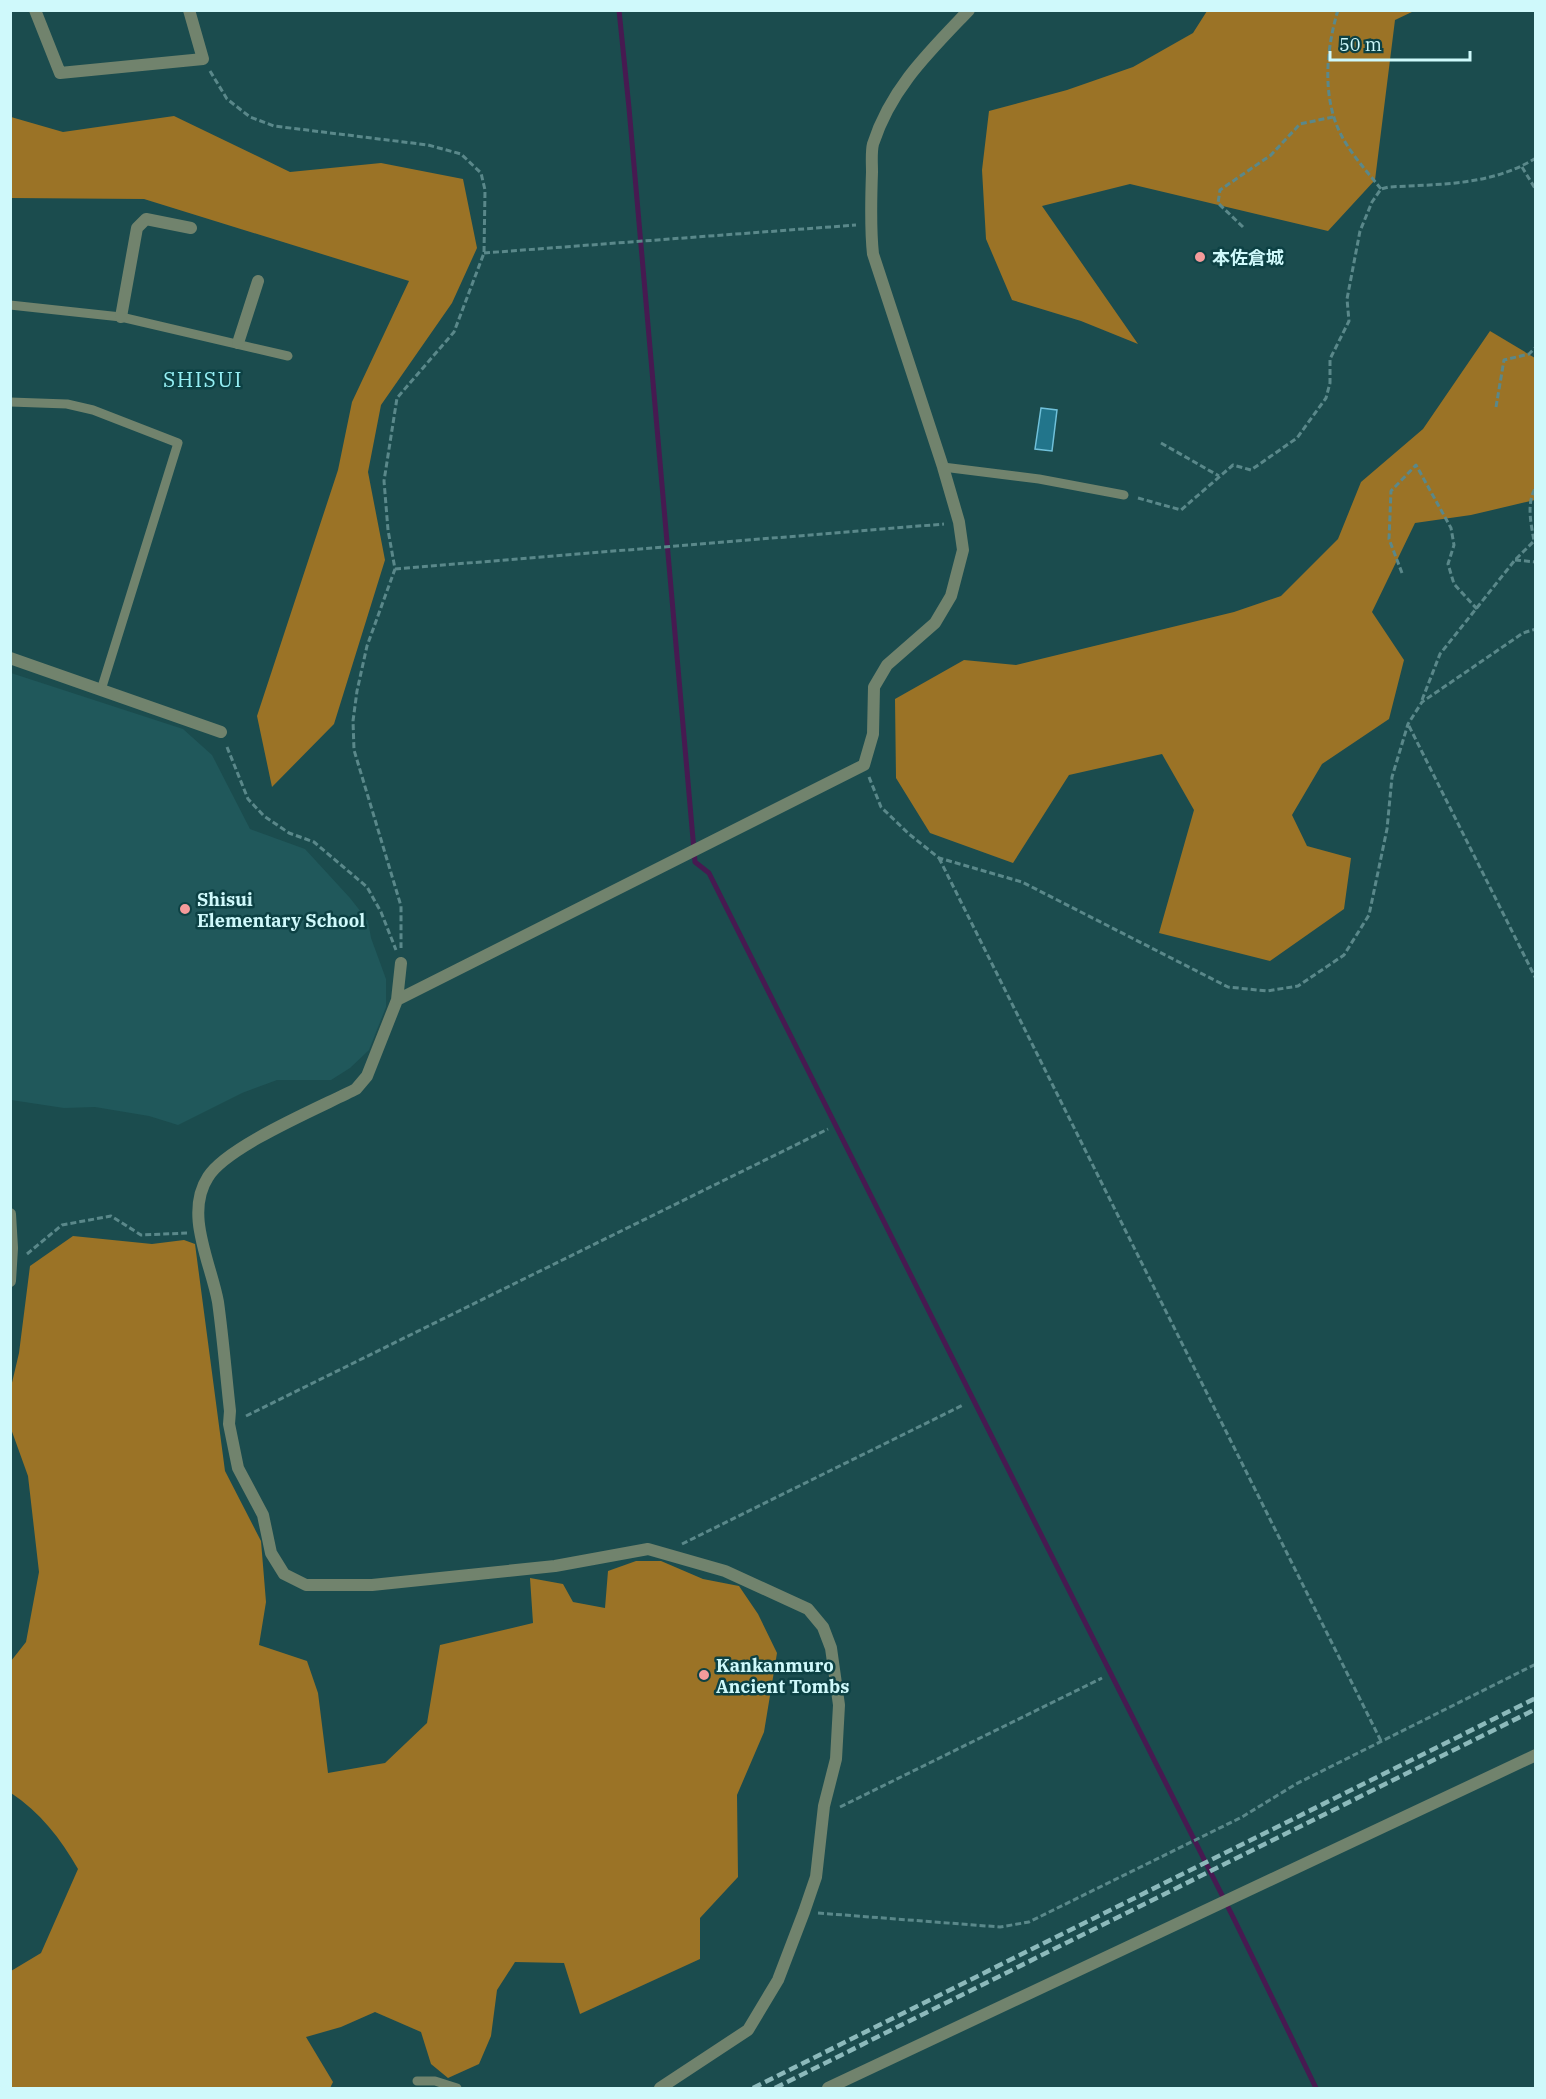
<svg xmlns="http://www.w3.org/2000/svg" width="1546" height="2099" font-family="'IBM Plex Serif','Noto Sans JP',serif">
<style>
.built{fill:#20585b}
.forest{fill:#9b7326}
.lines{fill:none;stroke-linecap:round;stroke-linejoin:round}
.stream{stroke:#471a51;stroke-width:5}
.building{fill:#22758b;stroke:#70c1da;stroke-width:1.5}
.path{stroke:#5a888a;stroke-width:3;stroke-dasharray:6 3;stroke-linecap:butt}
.service{stroke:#71836d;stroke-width:9}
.minor{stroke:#71836d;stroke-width:12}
.tertiary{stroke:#71836d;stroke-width:12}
.rail{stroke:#8cb9bb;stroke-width:4.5;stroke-dasharray:9 4.5;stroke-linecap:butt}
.poi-dot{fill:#f59b9b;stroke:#0d4144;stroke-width:2}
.labels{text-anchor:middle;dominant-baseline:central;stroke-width:5;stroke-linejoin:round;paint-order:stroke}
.poi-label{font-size:18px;font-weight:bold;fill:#cff9fb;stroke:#0d4144;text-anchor:start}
.quarter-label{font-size:21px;letter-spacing:1.5px;fill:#96f0f5;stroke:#0d4144}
</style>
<rect width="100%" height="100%" fill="#1b4c4e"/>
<!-- built -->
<path class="built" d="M11,673L183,729L212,755L250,829L305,849L350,898L368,921L371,938L386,979V1007L369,1050L350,1068L331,1080H277L242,1093L178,1125L149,1116L95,1107L64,1108L11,1100Z"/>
<!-- forest -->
<path class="forest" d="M1207,11H1414L1395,20L1375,180L1328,231L1130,184L1042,206L1138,344L1081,321L1012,300L986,239L982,170L989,111L1067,90L1133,67L1193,33Z
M174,116L290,172L381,163L463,179L477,248L452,303L381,405L368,472L385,560L334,724L272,787L257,716L338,470L352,402L409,281L144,199L11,198V117L63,132Z
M1490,331L1535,358V500L1471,515L1415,523L1372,612L1404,660L1389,719L1322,764L1292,815L1307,846L1351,858L1344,909L1270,961L1159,933L1194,810L1162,754L1069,775L1013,863L930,833L896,778L895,699L964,660L1016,665L1234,612L1281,596L1338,539L1361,482L1423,429Z
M73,1236L152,1244L184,1240L195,1244L225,1471L261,1541L266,1602L259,1645L307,1661L318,1693L328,1773L385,1763L427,1723L440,1645L533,1623L530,1578L563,1584L573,1602L605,1608L608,1571L636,1561H661L703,1579L739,1586L758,1614L777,1653L764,1732L737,1795L738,1877L700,1918V1959L580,2014L564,1963L515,1962L497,1990L491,2036L479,2064L448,2078L431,2064L421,2032L375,2012L341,2027L306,2037L333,2082L330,2088H11V1971L41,1953L78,1869C61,1839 40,1812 11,1793V1661L26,1642L39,1572L28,1476L10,1426L11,1387L19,1353L30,1266Z"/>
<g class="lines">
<!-- stream -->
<path class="stream" d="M619,10L629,108L695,862L709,873L1234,1919L1316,2088"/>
</g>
<!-- building -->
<path class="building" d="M1041,408L1057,410L1052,451L1035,449Z"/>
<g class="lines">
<!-- path -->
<path class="path" d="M1338,10C1325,53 1321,106 1347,145C1357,161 1370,175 1381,189
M210,71L227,99L250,117L274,126L428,145L461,154L481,173L485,190L484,253L454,332L397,398L384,481L388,530L395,569L367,646L357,691L353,721L354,750L401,906V948
M1522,167L1536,190
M1243,227L1218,203L1220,190L1271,155L1300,124L1333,117
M484,253L856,225
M1496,407L1504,360L1529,354L1536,347
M1161,443L1219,476
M1138,498L1181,510L1233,465L1251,470L1297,438L1326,398L1330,383V359L1349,321L1347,299L1360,231L1372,202L1381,189L1389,187C1439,184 1491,186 1536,158
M1515,560L1536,562
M395,569L944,524
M1402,573L1389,539L1391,491L1416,465L1451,528L1454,545L1448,564L1454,584L1477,609
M1422,700L1440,654L1515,560L1534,541C1531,523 1526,503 1536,487
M1409,726L1536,979
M227,747L248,799L264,816L289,833L314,842L367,887L381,912L396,950
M869,777L881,807L909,834L939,858L1022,882L1228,987L1267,991L1298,986L1344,955L1369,915L1387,829L1392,777L1408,724L1422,702L1523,633L1536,629
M939,858L1381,1741
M27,1254L62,1225L111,1216L141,1235L187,1233
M246,1416L828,1129
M682,1544L963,1405
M840,1807L1102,1678
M818,1913L1000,1927L1029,1922L1242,1817L1296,1784L1536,1664"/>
<!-- service -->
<path class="service" d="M10,305L121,317L288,356
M10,402L67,404L93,410L178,443L101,690
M943,467L1039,479L1124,495
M417,2081H435L457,2088"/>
<!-- minor -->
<path class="minor" d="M35,10L60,73L203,59L189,10
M121,317L137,228L146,219L191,228
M238,343L258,281
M10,658L221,732
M401,963L397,1000L367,1076L356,1089C321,1107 227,1146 208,1177C184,1214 211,1263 218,1302C223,1338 226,1375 230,1411L229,1424L238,1468L263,1515L271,1553L284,1574L306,1585H372L555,1566L648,1549L725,1571L808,1609L823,1627L831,1648L839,1705L836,1759L824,1806L816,1877L804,1912L778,1980L748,2030L660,2088
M397,1000L864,765L873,734L874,687L887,665L935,623L951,596L963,550L959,522L943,467L873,254C870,227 871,200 872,172C872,163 871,152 873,144C891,88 929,52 969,10
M10,1214L12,1248L10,1281"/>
<!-- tertiary -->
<path class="tertiary" d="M828,2088L1536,1755"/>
<!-- rail -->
<path class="rail" d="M753,2088L1536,1698
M775,2088L1536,1709"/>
</g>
<!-- markers -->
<g class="poi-dot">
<circle cx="1200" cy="257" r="6"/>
<circle cx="185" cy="909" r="6"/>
<circle cx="704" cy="1675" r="6"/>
</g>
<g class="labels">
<!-- poi labels -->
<g class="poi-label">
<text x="1212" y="257">本佐倉城</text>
<text x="197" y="899">Shisui<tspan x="197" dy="21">Elementary School</tspan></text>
<text x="716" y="1665">Kankanmuro<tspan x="716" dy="21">Ancient Tombs</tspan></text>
</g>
<!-- quarter labels -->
<g class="quarter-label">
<text x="203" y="379">SHISUI</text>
</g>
</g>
<!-- border -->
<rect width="1546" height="2099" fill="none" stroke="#cff9fb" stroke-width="24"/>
<!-- scale -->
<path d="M1330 51v9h140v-9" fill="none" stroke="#cff9fb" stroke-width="3"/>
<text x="1339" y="51" font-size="18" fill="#cff9fb" stroke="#0d4144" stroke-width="4.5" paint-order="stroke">50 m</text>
</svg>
